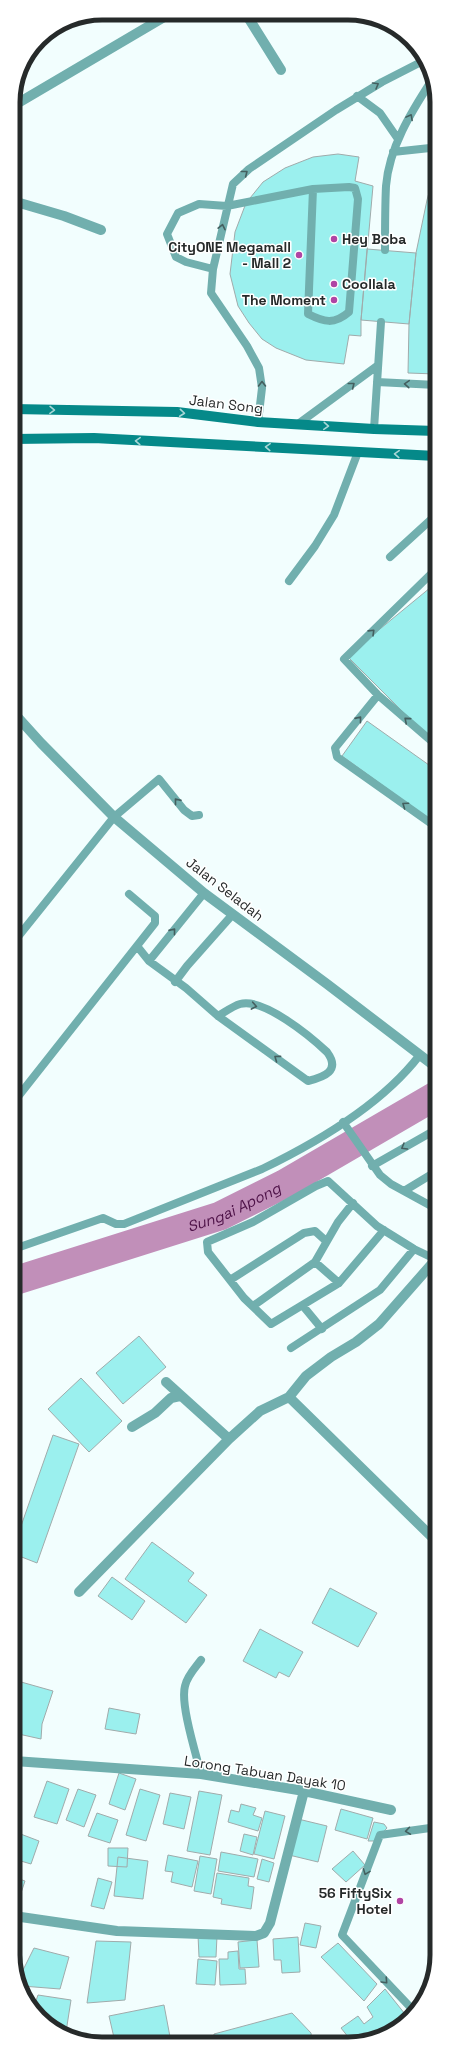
<svg xmlns="http://www.w3.org/2000/svg" width="450" height="2057" font-family="'Space Grotesk',sans-serif">
<style>
.lines{fill:none;stroke-linecap:round;stroke-linejoin:round}
.river{stroke:#c18fb9;stroke-width:29}
.building{fill:#9bf0ee;stroke:#a0abab}
.lane{stroke:#71afae;stroke-width:8}
.street{stroke:#71afae;stroke-width:10}
.secondary{stroke:#058989;stroke-width:10}
.oneway{stroke:#445f5f}
.oneway2{stroke:#a8d6d6}
.poi-dot{fill:#b044a4;stroke:#fff;stroke-width:1.5}
.labels{text-anchor:middle;dominant-baseline:central;stroke-width:3;stroke-linejoin:round;paint-order:stroke}
.poi-label{font-size:14px;font-weight:bold;fill:#262a2a;stroke:#fff;text-anchor:end}
.street-label{font-size:14px;fill:#262a2a;stroke:#fff}
.water-label{font-size:15px;font-style:italic;fill:#4d1147;stroke:#fff}
.rim{fill:none;stroke:#262a2a;stroke-width:5}
</style>
<rect width="100%" height="100%" fill="#f2fefe"/>
<g class="lines">
<!-- river -->
<path class="river" id="s1" d="M14,1281L220,1216L284,1184L437,1095"/>
</g>
<!-- building -->
<path class="building" d="M338,154L359,157L355,181L373,186L361,320V336L349,335L344,364L306,360L276,348L262,339L249,323L238,306L230,274L235,232L246,203L263,182L285,168L313,157Z
M436,167V374L408,373L409,324L416,253L427,200Z
M367,249L416,253L409,324L361,320Z
M436,583V739L433,742L347,656Z
M367,721L436,770V824L342,756Z
M139,1336L166,1367L123,1404L96,1373Z
M81,1378L122,1421L89,1452L48,1409Z
M53,1435L79,1444L37,1563L14,1554V1546Z
M152,1542L194,1573L188,1581L207,1595L186,1623L125,1579Z
M112,1577L145,1601L132,1620L98,1596Z
M330,1588L377,1613L358,1647L312,1623Z
M260,1629L303,1652L289,1677L279,1672L276,1678L243,1661Z
M14,1680L53,1691L42,1724L41,1739L14,1733Z
M437,1698V1720L432,1719Z
M109,1708L140,1714L136,1734L105,1729Z
M119,1773L136,1779L125,1810L109,1804Z
M47,1781L69,1789L57,1824L34,1817Z
M78,1789L96,1795L84,1827L66,1820Z
M140,1789L160,1795L146,1841L126,1835Z
M199,1791L222,1795L210,1855L187,1851Z
M170,1793L191,1797L184,1829L163,1824Z
M241,1804L256,1808L253,1815L262,1818L258,1831L228,1822L231,1810L239,1812Z
M341,1809L373,1818L367,1839L335,1830Z
M265,1811L285,1816L274,1859L254,1854Z
M97,1813L118,1820L110,1843L88,1836Z
M298,1819L327,1826L318,1862L289,1855Z
M374,1822L384,1824L387,1828L375,1841H368Z
M18,1833L39,1841L31,1864L14,1859V1845Z
M244,1834L257,1837L253,1855L240,1851Z
M108,1848H128L127,1867L108,1866Z
M353,1851L365,1865L346,1882L332,1869Z
M221,1852L258,1859L254,1877L218,1871Z
M168,1855L198,1861L192,1887L171,1882L173,1872L165,1871Z
M200,1856L217,1859L211,1894L194,1891Z
M118,1857L148,1861L143,1899L114,1896Z
M262,1859L274,1863L269,1882L257,1879Z
M217,1873L249,1878L248,1886L254,1887L251,1909L221,1904L222,1899L213,1897Z
M14,1877L25,1881L17,1905L14,1904Z
M98,1878L112,1882L104,1909L91,1906Z
M305,1923L321,1926L316,1948L300,1945Z
M198,1935L217,1936L216,1957H199Z
M298,1937L300,1972L282,1973L281,1960H274L273,1939Z
M257,1940L259,1967L240,1968L238,1942Z
M96,1941L131,1942L125,2000L87,2003Z
M338,1943L377,1984L364,2001L321,1957Z
M34,1948L69,1957L60,1989L22,1986L19,1978Z
M238,1951L239,1969H245L246,1984L220,1985L219,1959H228V1952Z
M198,1959L217,1961L215,1985L196,1984Z
M385,1989L409,2019L359,2043H353L341,2028L358,2016L364,2024L373,2017L367,2007Z
M38,1995L71,2000L66,2032L35,2014L33,2009Z
M164,2005L171,2042H115L109,2016Z
M292,2013L311,2033L312,2043H213L214,2034Z
M82,2041H107V2042H84Z"/>
<g class="lines">
<!-- lane -->
<path class="lane" d="M357,96L380,113L398,139
M393,152L430,148L436,145
M385,250C385,229 385,207 386,186C389,148 411,112 432,80
M213,269L186,262L176,257L167,234L178,213L199,204L227,206L313,189L349,187L355,188L358,199L349,312C334,325 324,322 308,314L313,189
M377,382L436,385
M258,422L262,388L259,368L247,346L211,293L213,269L233,184L249,169L336,110L382,82L423,61
M298,424L377,366
M374,429L381,322
M390,557L436,515
M436,569L344,659L378,695L436,745
M289,581L315,546L334,515L358,452
M378,695L335,748L337,757L436,827
M13,943L114,817L159,779L184,810L192,816L199,815
M137,946L149,961L186,988L218,1016L308,1081C324,1077 341,1071 327,1052C311,1037 263,997 240,1004C233,1006 225,1012 218,1016
M149,961L204,893
M175,982L187,966L233,914
M13,1103L155,923V916L129,894
M343,1122L380,1175L391,1184L433,1207H437
M372,1166L437,1129
M404,1191L437,1171
M384,1230L339,1283L271,1324L244,1298L208,1252L207,1242L253,1222L316,1186L328,1181L377,1226L414,1249L435,1259
M14,1249L103,1218L116,1224H124L262,1169C318,1142 381,1105 419,1056
M315,1262L339,1283
M230,1280L304,1233L315,1231L326,1241
M253,1306L315,1262L338,1222L353,1203
M303,1306L322,1329
M291,1348L380,1290L414,1249
M201,1774C196,1754 180,1704 185,1686C187,1676 195,1668 201,1660
M429,1990L437,1909
M418,2008L413,2010L342,1935L380,1835L437,1827"/>
<!-- street -->
<path class="street" d="M246,14L281,70
M13,106L171,13
M13,201L64,216L101,230
M13,712L41,743L114,817L204,893L327,984L437,1068
M166,1382L229,1439
M289,1397L437,1542
M132,1427L155,1413L171,1398L180,1396
M79,1592L229,1439L260,1411L289,1397L306,1376L331,1357L356,1342L379,1324L437,1258
M436,1670L437,1661
M14,1761L201,1774L304,1791L391,1810
M14,1916L117,1931L256,1936L264,1933L270,1923L304,1791"/>
<!-- secondary -->
<path class="secondary" d="M13,409L177,412L258,422L374,429L436,431
M13,439L94,438L436,456"/>
</g>
<!-- one-way arrows -->
<defs><path id="oneway-chevron" d="M-2-3.5L2.5 0L-2 3.5" fill="none" stroke-width="1.6" stroke-linecap="round" stroke-linejoin="round"/></defs>
<g class="oneway">
<use href="#oneway-chevron" transform="translate(376 85) rotate(-30)"/>
<use href="#oneway-chevron" transform="translate(410 117) rotate(-62)"/>
<use href="#oneway-chevron" transform="translate(245 173) rotate(-38)"/>
<use href="#oneway-chevron" transform="translate(222 227) rotate(-78)"/>
<use href="#oneway-chevron" transform="translate(262 384) rotate(-90)"/>
<use href="#oneway-chevron" transform="translate(407 384) rotate(-176)"/>
<use href="#oneway-chevron" transform="translate(352 385) rotate(-38)"/>
<use href="#oneway-chevron" transform="translate(372 632) rotate(-44)"/>
<use href="#oneway-chevron" transform="translate(359 719) rotate(-51)"/>
<use href="#oneway-chevron" transform="translate(407 720) rotate(-140)"/>
<use href="#oneway-chevron" transform="translate(177 801) rotate(-129)"/>
<use href="#oneway-chevron" transform="translate(405 805) rotate(-145)"/>
<use href="#oneway-chevron" transform="translate(173 931) rotate(-51)"/>
<use href="#oneway-chevron" transform="translate(254 1006) rotate(11)"/>
<use href="#oneway-chevron" transform="translate(277 1058) rotate(-144)"/>
<use href="#oneway-chevron" transform="translate(404 1147) rotate(150)"/>
<use href="#oneway-chevron" transform="translate(408 1831) rotate(172)"/>
<use href="#oneway-chevron" transform="translate(366 1872) rotate(111)"/>
<use href="#oneway-chevron" transform="translate(385 1981) rotate(47)"/>
</g>
<g class="oneway2">
<use href="#oneway-chevron" transform="translate(52 410) rotate(1)"/>
<use href="#oneway-chevron" transform="translate(182 413) rotate(6)"/>
<use href="#oneway-chevron" transform="translate(326 426) rotate(4)"/>
<use href="#oneway-chevron" transform="translate(138 441) rotate(-177)"/>
<use href="#oneway-chevron" transform="translate(268 447) rotate(-177)"/>
<use href="#oneway-chevron" transform="translate(397 454) rotate(-177)"/>
</g>
<!-- markers -->
<g class="poi-dot">
<circle cx="334" cy="239" r="4"/>
<circle cx="299" cy="255" r="4"/>
<circle cx="334" cy="284" r="4"/>
<circle cx="334" cy="300" r="4"/>
<circle cx="400" cy="1901" r="4"/>
</g>
<g class="labels">
<!-- poi labels -->
<g class="poi-label">
<text x="342" y="239" text-anchor="start">Hey Boba</text>
<text x="291" y="247">CityONE Megamall<tspan x="291" dy="16">- Mall 2</tspan></text>
<text x="342" y="284" text-anchor="start">Coollala</text>
<text x="326" y="300">The Moment</text>
<text x="392" y="1893">56 FiftySix<tspan x="392" dy="16">Hotel</tspan></text>
</g>
<!-- street labels -->
<g class="street-label">
<text transform="translate(226 404) rotate(7)">Jalan Song</text>
<text transform="translate(225 889) rotate(38)">Jalan Seladah</text>
<text transform="translate(265 1773) rotate(9)">Lorong Tabuan Dayak 10</text>
</g>
<!-- water labels -->
<g class="water-label">
<text stroke="none"><textPath href="#s1" startOffset="232">Sungai Apong</textPath></text>
</g>
</g>
<!-- crop -->
<path d="M0 0H450V2057H0ZM102 20H348A82 82 0 0 1 430 102V1955A82 82 0 0 1 348 2037H102A82 82 0 0 1 20 1955V102A82 82 0 0 1 102 20Z" fill="#fff" fill-rule="evenodd"/>
<path class="rim" d="M102 20H348A82 82 0 0 1 430 102V1955A82 82 0 0 1 348 2037H102A82 82 0 0 1 20 1955V102A82 82 0 0 1 102 20Z"/>
</svg>
